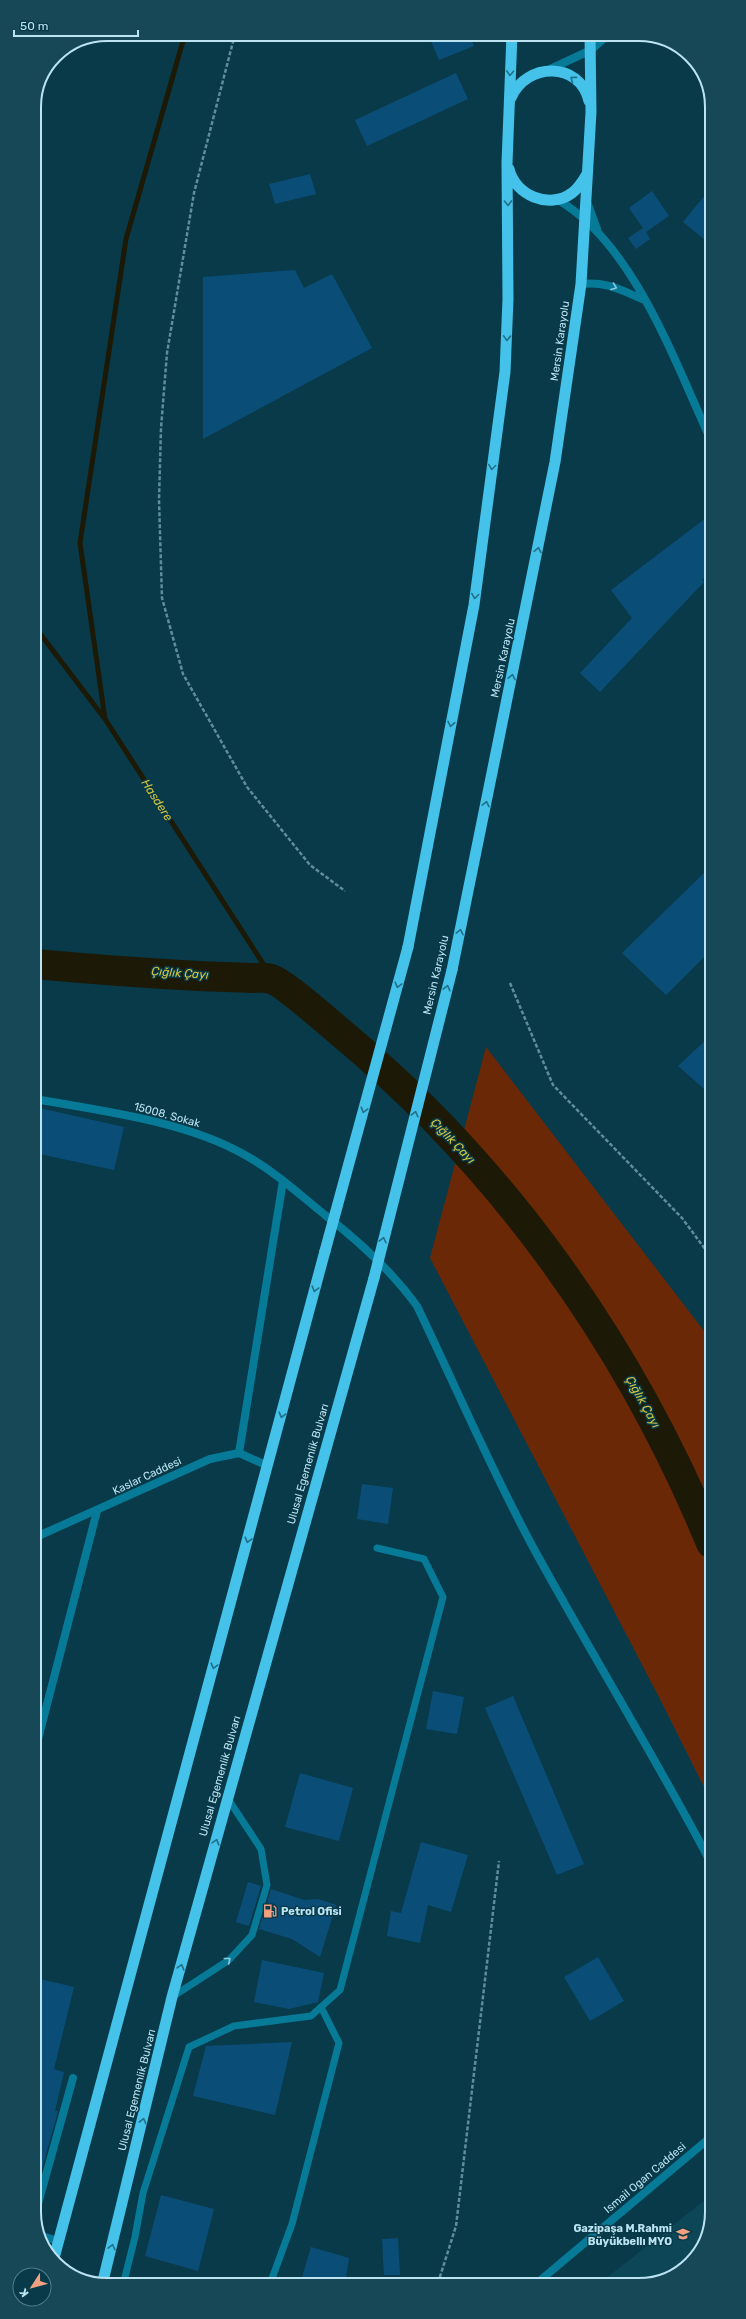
<svg xmlns="http://www.w3.org/2000/svg" width="746" height="2319" font-family="Rubik,sans-serif">
<style>
.built{fill:#0d4657}
.green{fill:#6b2806}
.lines{fill:none;stroke-linecap:round;stroke-linejoin:round}
.stream{stroke:#1c1a07;stroke-width:5}
.river{stroke:#1c1a07;stroke-width:30}
.building{fill:#0a4e78}
.path{stroke:#608d9c;stroke-width:2.5;stroke-dasharray:4 2;stroke-linecap:butt}
.service{stroke:#077a98;stroke-width:7}
.minor{stroke:#077a98;stroke-width:8}
.tertiary{stroke:#077a98;stroke-width:8}
.trunk{stroke:#44c2ea;stroke-width:11}
.trunk-bridge{stroke:#44c2ea;stroke-width:11}
.oneway{stroke:#207089}
.oneway2{stroke:#8ec9dc}
.labels{text-anchor:middle;dominant-baseline:central;stroke-width:3;stroke-linejoin:round;paint-order:stroke}
.street-label{font-size:11px;fill:#bbe3f2;stroke:#083a49}
.poi-label{font-size:11px;font-weight:bold;fill:#bbe3f2;stroke:#083a49;text-anchor:start}
.water-label{font-size:12px;font-style:italic;fill:#d5c53d;stroke:#083a49}
.rim{fill:none;stroke:#bbe3f2;stroke-width:2}
</style>
<rect width="100%" height="100%" fill="#083a49"/>
<!-- built -->
<path class="built" d="M710,2196L712,2212L697,2256L657,2283H600Z"/>
<!-- green -->
<path class="green" d="M486,1047L711,1340L712,1803L662,1703L430,1258Z"/>
<g class="lines">
<!-- stream -->
<path class="stream" d="M35,627L105,719L273,979
M105,719L80,543L126,239L185,34"/>
<!-- river -->
<path class="river" d="M35,964C89,969 144,973 199,976C217,977 234,977 252,978C258,978 266,977 271,979C283,982 328,1022 340,1032C504,1168 630,1346 711,1543"/>
</g>
<!-- building -->
<path class="building" d="M428,34H469L474,46L439,60Z
M456,73L468,99L367,146L355,120Z
M310,174L316,194L275,204L269,184Z
M710,189V244L683,222Z
M652,191L669,216L646,232L650,239L636,249L628,238L643,228L629,208Z
M295,270L304,288L332,274L372,348L203,439V277Z
M710,515V572L702,580L704,582L600,692L580,673L632,618L611,590Z
M710,867L711,950L666,995L622,953Z
M711,1035V1095L678,1066Z
M35,1107L124,1127L114,1170L35,1153Z
M362,1484L393,1488L388,1524L357,1519Z
M433,1691L464,1697L457,1734L426,1729Z
M513,1696L584,1864L557,1875L485,1708Z
M300,1773L353,1788L339,1841L285,1827Z
M421,1842L468,1855L451,1912L428,1905L420,1943L387,1936L391,1911L401,1913Z
M248,1882L261,1886L249,1926L236,1922Z
M271,1889L304,1900L318,1899L336,1905L320,1957L292,1939L259,1929Z
M598,1957L624,2001L590,2021L564,1977Z
M262,1960L324,1973L318,2002L289,2009L254,2002Z
M36,1978L74,1987L54,2069L64,2072L55,2111H58L40,2176L36,2175Z
M292,2042L275,2115L193,2096L206,2046Z
M161,2195L214,2209L198,2271L145,2256Z
M398,2238L400,2275H384L382,2239Z
M311,2247L349,2258L345,2284H300Z"/>
<g class="lines">
<!-- path -->
<path class="path" d="M235,34L194,193L167,353L161,428L159,500L162,598L183,674L247,787L310,865L345,891
M510,983L553,1085L682,1218L711,1257
M438,2283L456,2226L499,1861"/>
<!-- service -->
<path class="service" d="M172,1997L229,1960L252,1935L267,1885L261,1849L228,1799
M270,2284L292,2224L339,2043L321,2007
M123,2285L135,2237L143,2193L189,2047L234,2026L311,2016L340,1990L443,1597L424,1559L377,1548"/>
<!-- minor -->
<path class="minor" d="M35,1099C102,1111 186,1121 245,1155C274,1171 299,1194 325,1215C360,1242 391,1270 417,1306C456,1387 491,1470 534,1549C592,1655 656,1758 712,1865
M239,1453L283,1181
M36,1747L97,1511
M36,2211L73,2078
M39,2235L58,2241
M103,2282L125,2285
M537,2283L712,2136"/>
<!-- tertiary -->
<path class="tertiary" d="M548,70L591,50L609,34
M558,200C634,244 674,361 710,438
M587,202L597,229
M581,284C607,281 622,291 645,300
M36,1537L210,1459L239,1453L268,1466"/>
<!-- trunk -->
<path class="trunk" d="M511,98C526,62 580,61 589,101
M509,169C515,195 549,210 572,193C579,188 583,181 587,174
M408,947L474,605L505,372L508,299L507,163L512,34
M452,970L555,462L581,284L591,112L590,34
M54,2258L325,1251
M102,2285L172,1997L374,1278"/>
<!-- trunk-bridge -->
<path class="trunk-bridge" d="M325,1251L408,947
M374,1278L452,970"/>
</g>
<!-- one-way arrows -->
<defs><path id="oneway-chevron" d="M-2-3.5L2.5 0L-2 3.5" fill="none" stroke-width="1.6" stroke-linecap="round" stroke-linejoin="round"/></defs>
<g class="oneway">
<use href="#oneway-chevron" transform="translate(510 73) rotate(93)"/>
<use href="#oneway-chevron" transform="translate(573 79) rotate(-144)"/>
<use href="#oneway-chevron" transform="translate(508 203) rotate(89)"/>
<use href="#oneway-chevron" transform="translate(507 338) rotate(92)"/>
<use href="#oneway-chevron" transform="translate(492 467) rotate(98)"/>
<use href="#oneway-chevron" transform="translate(538 550) rotate(-79)"/>
<use href="#oneway-chevron" transform="translate(475 596) rotate(98)"/>
<use href="#oneway-chevron" transform="translate(512 677) rotate(-78)"/>
<use href="#oneway-chevron" transform="translate(451 724) rotate(101)"/>
<use href="#oneway-chevron" transform="translate(486 804) rotate(-78)"/>
<use href="#oneway-chevron" transform="translate(460 932) rotate(-78)"/>
<use href="#oneway-chevron" transform="translate(398 985) rotate(105)"/>
<use href="#oneway-chevron" transform="translate(447 988) rotate(-76)"/>
<use href="#oneway-chevron" transform="translate(364 1110) rotate(105)"/>
<use href="#oneway-chevron" transform="translate(415 1114) rotate(-76)"/>
<use href="#oneway-chevron" transform="translate(383 1240) rotate(-76)"/>
<use href="#oneway-chevron" transform="translate(315 1289) rotate(105)"/>
<use href="#oneway-chevron" transform="translate(282 1415) rotate(105)"/>
<use href="#oneway-chevron" transform="translate(248 1540) rotate(105)"/>
<use href="#oneway-chevron" transform="translate(214 1666) rotate(105)"/>
<use href="#oneway-chevron" transform="translate(216 1842) rotate(-74)"/>
<use href="#oneway-chevron" transform="translate(181 1967) rotate(-74)"/>
<use href="#oneway-chevron" transform="translate(143 2121) rotate(-76)"/>
<use href="#oneway-chevron" transform="translate(112 2247) rotate(-76)"/>
</g>
<g class="oneway2">
<use href="#oneway-chevron" transform="translate(614 287) rotate(21)"/>
<use href="#oneway-chevron" transform="translate(228 1960) rotate(-39)"/>
</g>
<!-- icons -->
<defs>
<g id="fuel-bare" transform="scale(1.08)"><path d="M-5.5-6h7V0h2V4h1.3V-2.5L3-4.5l.8-.8L6-3V5H2.5V1h-1V6h-7ZM-4.2-4.7v3.2H.2V-4.7Z" fill="#f2a07f" stroke="#083a49" stroke-width="2.5" paint-order="stroke"/></g>
<g id="university-bare" transform="scale(1.08)"><path d="M0-5L7-2L0 1L-7-2ZM-4 1L0 2.5L4 1V4Q0 6-4 4Z" fill="#f2a07f" stroke="#083a49" stroke-width="2.5" paint-order="stroke"/></g>
</defs>
<g fill-rule="evenodd">
<use href="#fuel-bare" x="270" y="1911"/>
<use href="#university-bare" x="683" y="2234"/>
</g>
<g class="labels">
<!-- street labels -->
<g class="street-label">
<text transform="translate(560 341) rotate(-82)">Mersin Karayolu</text>
<text transform="translate(503 658) rotate(-78)">Mersin Karayolu</text>
<text transform="translate(436 975) rotate(-77)">Mersin Karayolu</text>
<text transform="translate(167 1115) rotate(15)">15008. Sokak</text>
<text transform="translate(308 1464) rotate(-74)">Ulusal Egemenlik Bulvarı</text>
<text transform="translate(147 1476) rotate(-25)">Kaslar Caddesi</text>
<text transform="translate(220 1776) rotate(-74)">Ulusal Egemenlik Bulvarı</text>
<text transform="translate(137 2090) rotate(-76)">Ulusal Egemenlik Bulvarı</text>
<text transform="translate(645 2178) rotate(-40)">Ismail Ogan Caddesi</text>
</g>
<!-- poi labels -->
<g class="poi-label">
<text x="281" y="1911">Petrol Ofisi</text>
<text x="672" y="2228" text-anchor="end">Gazipaşa M.Rahmi<tspan x="672" dy="13">Büyükbellı MYO</tspan></text>
</g>
<!-- water labels -->
<g class="water-label">
<text transform="translate(157 800) rotate(57)">Hasdere</text>
<text transform="translate(180 973) rotate(4)">Çığlık Çayı</text>
<text transform="translate(453 1141) rotate(46)">Çığlık Çayı</text>
<text transform="translate(643 1402) rotate(61)">Çığlık Çayı</text>
</g>
</g>
<!-- crop -->
<path d="M0 0H746V2319H0ZM107 41H639A66 66 0 0 1 705 107V2212A66 66 0 0 1 639 2278H107A66 66 0 0 1 41 2212V107A66 66 0 0 1 107 41Z" fill="#164857" fill-rule="evenodd"/>
<path class="rim" d="M107 41H639A66 66 0 0 1 705 107V2212A66 66 0 0 1 639 2278H107A66 66 0 0 1 41 2212V107A66 66 0 0 1 107 41Z"/>
<!-- north arrow -->
<g transform="translate(32 2287) rotate(234)"><circle r="19" fill="#083a49" stroke="#507e8d"/>
<path d="M0-3L7 15L0 10L-7 15Z" fill="#f2a07f"/>
<text y="-6" font-size="11" font-weight="bold" text-anchor="middle" fill="#bbe3f2">K</text>
</g>
<!-- scale -->
<path d="M14 30v6h124v-6" fill="none" stroke="#bbe3f2" stroke-width="2"/>
<text x="20" y="30" font-size="12" fill="#bbe3f2" stroke="#083a49" stroke-width="3" paint-order="stroke">50 m</text>
</svg>
